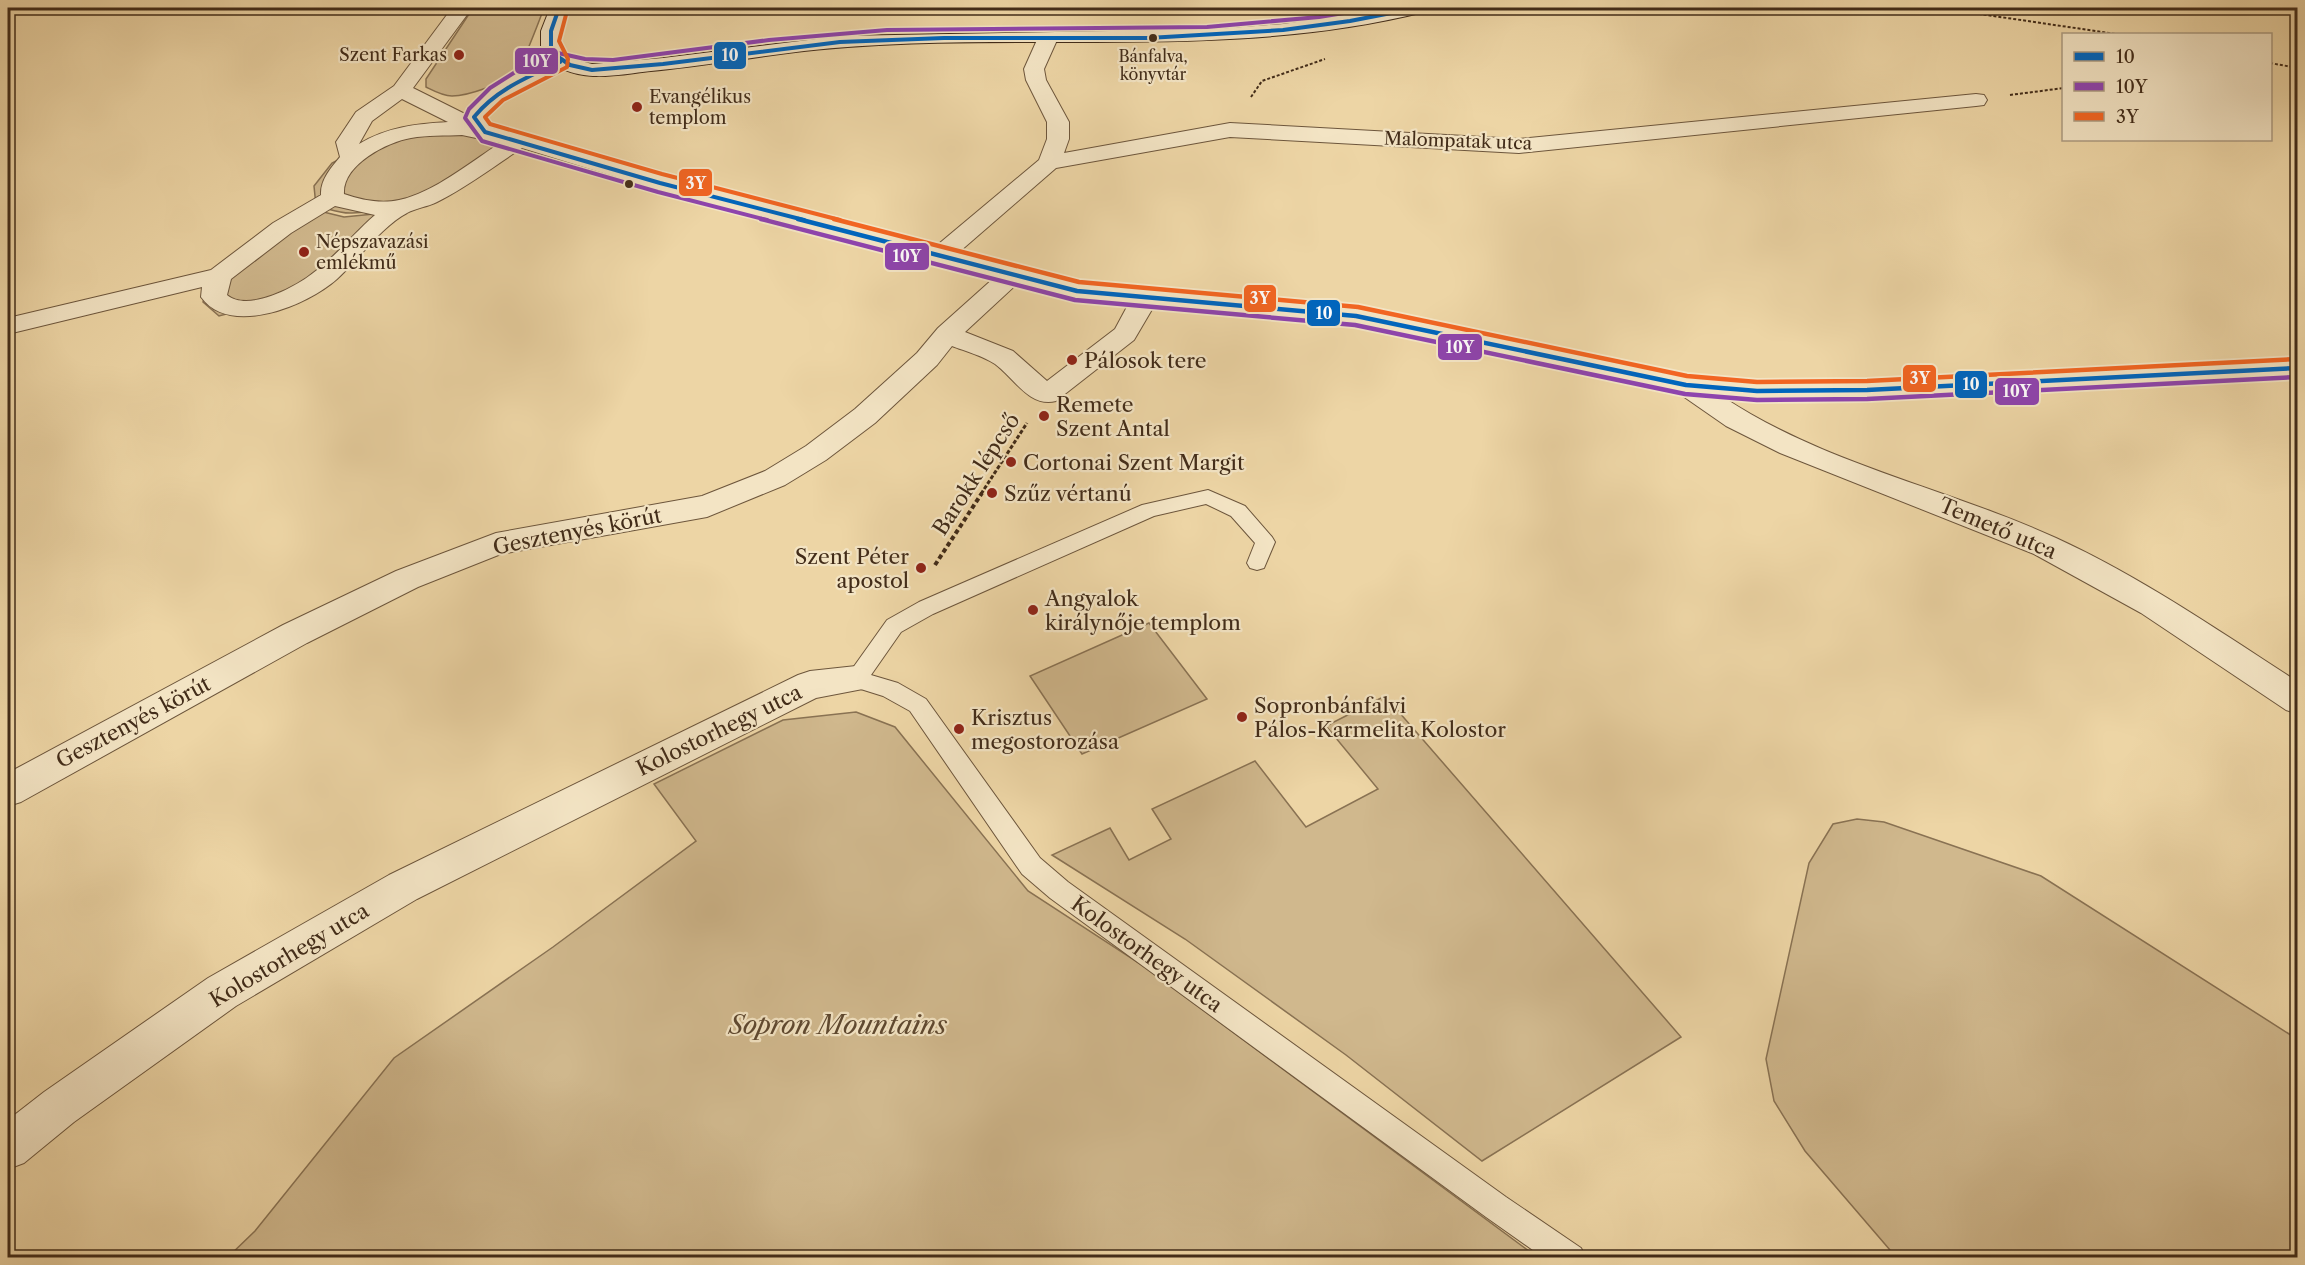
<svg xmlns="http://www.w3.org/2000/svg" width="2305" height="1265" font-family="'Libre Caslon Text',serif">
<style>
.green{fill:#d0b88d;stroke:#897253;stroke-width:1.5}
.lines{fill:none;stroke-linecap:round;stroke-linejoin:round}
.lane-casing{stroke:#6d563c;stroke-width:2}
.street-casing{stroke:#6d563c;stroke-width:2}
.secondary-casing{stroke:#422c19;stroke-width:2}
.path-far2{stroke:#422c19;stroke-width:2;stroke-dasharray:3 2;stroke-linecap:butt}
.path-far1{stroke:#422c19;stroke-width:3;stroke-dasharray:4 2;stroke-linecap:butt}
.path{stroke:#422c19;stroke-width:4;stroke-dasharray:4.5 3;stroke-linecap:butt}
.lane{fill:#f3e4c4;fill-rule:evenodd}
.street{fill:#f3e4c4;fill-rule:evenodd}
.secondary{fill:#f3e4c4;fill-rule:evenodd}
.bus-1-far1-casing{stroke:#f3e4c4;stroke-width:7}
.bus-1-casing{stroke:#f3e4c4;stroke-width:8}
.bus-2-far1-casing{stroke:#f3e4c4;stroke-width:7}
.bus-2-casing{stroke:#f3e4c4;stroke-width:8}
.bus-3-far1-casing{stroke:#f3e4c4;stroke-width:7}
.bus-3-casing{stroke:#f3e4c4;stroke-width:8}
.bus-1-far1{stroke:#0065bd;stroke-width:4}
.bus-1{stroke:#0065bd;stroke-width:4.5}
.bus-2-far1{stroke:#8e44ad;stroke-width:4}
.bus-2{stroke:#8e44ad;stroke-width:4.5}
.bus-3-far1{stroke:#f26522;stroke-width:4}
.bus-3{stroke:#f26522;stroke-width:4.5}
.bus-dot{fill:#422c19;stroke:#f3e4c4;stroke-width:2}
.poi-dot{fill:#8f2418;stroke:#f3e4c4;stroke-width:2}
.labels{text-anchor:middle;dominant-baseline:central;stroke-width:4.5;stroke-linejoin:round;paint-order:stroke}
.far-bus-label{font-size:16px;fill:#422c19;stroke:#f3e4c4}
.far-poi-label{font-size:18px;fill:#422c19;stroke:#f3e4c4;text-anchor:start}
.far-street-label{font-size:18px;fill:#422c19;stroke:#f3e4c4}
.poi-label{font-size:21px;fill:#422c19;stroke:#f3e4c4;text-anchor:start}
.street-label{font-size:21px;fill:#422c19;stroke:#f3e4c4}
.near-park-label{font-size:26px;font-style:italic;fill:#5e4830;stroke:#f3e4c4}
.line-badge{stroke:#f3e4c4;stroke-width:2}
.badge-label{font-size:16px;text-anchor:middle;font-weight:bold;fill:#fff}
</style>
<rect width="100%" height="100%" fill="#edd5a5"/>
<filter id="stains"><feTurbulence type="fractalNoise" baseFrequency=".00333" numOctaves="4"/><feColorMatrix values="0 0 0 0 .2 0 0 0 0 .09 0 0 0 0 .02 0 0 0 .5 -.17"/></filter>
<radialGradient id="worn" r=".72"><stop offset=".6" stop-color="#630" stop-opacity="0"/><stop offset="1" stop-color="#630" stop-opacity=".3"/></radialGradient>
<!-- green -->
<path class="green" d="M473,8H544C539,21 524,62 517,71C507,83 467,96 452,96C443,96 434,91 426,87V79Z
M398,134L474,135L495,145C467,183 399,212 352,213C340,214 327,208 316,206L314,186L332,163L372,142Z
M311,209L344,217L384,213L309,282L268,303L219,316L203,302L209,279Z
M1149,623L1207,699L1082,754L1030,676Z
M1385,696L1681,1037L1482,1161L1346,1055L1185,939L1052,855L1110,828L1129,860L1171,839L1152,809L1255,761L1306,827L1378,789L1326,726Z
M856,712L895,727L1028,891L1145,967L1537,1257L227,1258L255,1231L394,1058L553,947L696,841L654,784L783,720Z
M1857,819L1884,822L2041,876L2297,1039V1257H1896L1805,1151L1774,1101L1766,1059L1809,863L1833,824Z"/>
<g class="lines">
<!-- lane casing -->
<g class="lane-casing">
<path id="lane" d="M1208,490L1245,506L1272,537L1275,542L1264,568L1257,570L1250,568L1247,563L1255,543L1231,516L1206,504L1154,516L933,614L901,632L871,675L898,683L926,699L1040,858L1068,882L1506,1197L1581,1248L1586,1258H1544L1486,1217L1050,898L1022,874L910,711L883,696L848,685L845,679L887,620L919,602L1142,505Z"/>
</g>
<!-- street casing -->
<g class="street-casing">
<path id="street" d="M452,8H472L413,88L465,114C487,84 520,73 553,58L560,56L567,58L570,62L567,66C539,80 504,91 485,117L493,128L527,135L668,178L935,247L1039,160L1047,139V122L1026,80L1024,69L1037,40L1040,36H1054L1057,40L1044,69L1046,80L1069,122V139L1064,153L1230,123L1519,139L1976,94L1984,95L1987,100L1984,105L1976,106L1519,153L1230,137L1056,168L958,253L1077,283L1356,308L1686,376L1757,382L1867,381L2298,359V377L1867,399L1757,400L1723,397C1824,464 1947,488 2056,538C2141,577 2219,631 2298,682V714L2286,710L2141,613L2034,554L1780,453L1726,426L1677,392L1356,324L1154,306L1134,340L1056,401C1030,408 1014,378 995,364C983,356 965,351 952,346L937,365L875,423L826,460L785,485L707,517L501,554L418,587L307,643L21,802L8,806V773L283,625L396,571L496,533L702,496L765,471L806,446L855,409L917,353L938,328L995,277L652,188L522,148C494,166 467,187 437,202C427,207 416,208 407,213C383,225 357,261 337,279C308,305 230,338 201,297L202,287L8,334V318L211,270L273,223L321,195C320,180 331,168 340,157L336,142L356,112L394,86ZM402,99L448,122C415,124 387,127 359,144L372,121ZM462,135L500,143C471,162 433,193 399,200C381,204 361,200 344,194C342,165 387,142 411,138C427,135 445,136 462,135ZM335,206L375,215C355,232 338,254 317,270C298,286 249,313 227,295L231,279L291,233ZM1018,283L1077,299L1129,303L1115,329L1047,381L1013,351L965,332Z
M856,666L868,670L873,679L868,688L816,698L417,899L236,1006L74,1122L24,1163L8,1169V1120L44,1092L208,978L389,875L798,675L810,671Z"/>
</g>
<!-- secondary casing -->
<g class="secondary-casing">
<path id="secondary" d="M550,8H569L561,31V50L577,60L592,64L663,58L840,36L1216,29L1283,24L1391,8H1427L1424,12C1219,63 1011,28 804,51C753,57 703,66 651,71C632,73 612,77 593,76C574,75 552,68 541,52V31Z"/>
</g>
<!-- path-far2 -->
<path class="path-far2" d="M1939,8L2116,34
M2270,63L2298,68
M2010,95L2064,88
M1251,97L1262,81L1325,59"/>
<!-- path-far1 -->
<path class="path-far1" d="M981,494L1027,423"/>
<!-- path -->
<path class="path" d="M935,565L982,493"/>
<!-- lane -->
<use href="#lane" class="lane"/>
<!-- street -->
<use href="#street" class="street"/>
<!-- secondary -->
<use href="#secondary" class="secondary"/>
<!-- bus-1-far1 casing -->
<g class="bus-1-far1-casing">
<path id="bus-1-far1" d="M559,8L551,31V52L570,65L592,70L663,64L840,42L944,38H1148L1283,30L1350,21L1417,8
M560,62C528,77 497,89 474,117L485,132L660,183L804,220"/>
</g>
<!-- bus-1 casing -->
<g class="bus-1-casing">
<path id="bus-1" d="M798,219L1077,291L1356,316L1686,385L1757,391L1867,390L2298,368"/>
</g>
<!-- bus-2-far1 casing -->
<g class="bus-2-far1-casing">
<path id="bus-2-far1" d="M767,220L658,192L482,141L465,118L469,109L490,88L520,69L558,53L585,59L613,60L769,40L887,30L1207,27L1319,17L1375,8"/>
</g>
<!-- bus-2 casing -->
<g class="bus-2-casing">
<path id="bus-2" d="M761,219L1075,300L1355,325L1685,394L1757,400L1867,399L2298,377"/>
</g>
<!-- bus-3-far1 casing -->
<g class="bus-3-far1-casing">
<path id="bus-3-far1" d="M567,11L559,41L568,59L567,67L503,100L485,117L490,124L662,174L840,220"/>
</g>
<!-- bus-3 casing -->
<g class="bus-3-casing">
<path id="bus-3" d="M834,219L1079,282L1358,307L1687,376L1757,382L1867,381L2298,359"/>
</g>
<!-- bus-1-far1 -->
<use href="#bus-1-far1" class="bus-1-far1"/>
<!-- bus-1 -->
<use href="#bus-1" class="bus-1"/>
<!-- bus-2-far1 -->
<use href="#bus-2-far1" class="bus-2-far1"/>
<!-- bus-2 -->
<use href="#bus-2" class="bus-2"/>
<!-- bus-3-far1 -->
<use href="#bus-3-far1" class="bus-3-far1"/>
<!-- bus-3 -->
<use href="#bus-3" class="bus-3"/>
</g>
<!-- markers -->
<g class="bus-dot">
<circle cx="1153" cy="38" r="5"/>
<circle cx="629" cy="184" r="5"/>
</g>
<g class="poi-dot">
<circle cx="459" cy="55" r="6"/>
<circle cx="637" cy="107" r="6"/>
<circle cx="304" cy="252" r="6"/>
<circle cx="1072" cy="360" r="6"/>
<circle cx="1044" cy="416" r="6"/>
<circle cx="1011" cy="462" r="6"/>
<circle cx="992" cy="493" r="6"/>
<circle cx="921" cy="568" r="6"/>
<circle cx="1033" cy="610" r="6"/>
<circle cx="1242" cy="717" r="6"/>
<circle cx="959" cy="729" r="6"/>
</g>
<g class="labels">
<!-- far-bus labels -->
<g class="far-bus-label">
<text x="1153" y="56">Bánfalva,<tspan x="1153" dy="18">könyvtár</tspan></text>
</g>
<!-- far-poi labels -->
<g class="far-poi-label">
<text x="447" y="55" text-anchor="end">Szent Farkas</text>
<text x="649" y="97">Evangélikus<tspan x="649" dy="21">templom</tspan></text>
<text x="316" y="242">Népszavazási<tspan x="316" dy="21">emlékmű</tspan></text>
</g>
<!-- far-street labels -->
<g class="far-street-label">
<text transform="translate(1458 141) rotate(2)">Malompatak utca</text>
</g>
<!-- poi labels -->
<g class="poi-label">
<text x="1084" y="360">Pálosok tere</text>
<text x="1056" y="404">Remete<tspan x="1056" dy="24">Szent Antal</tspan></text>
<text x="1023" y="462">Cortonai Szent Margit</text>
<text x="1004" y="493">Szűz vértanú</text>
<text x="909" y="556" text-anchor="end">Szent Péter<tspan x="909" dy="24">apostol</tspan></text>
<text x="1045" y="598">Angyalok<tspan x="1045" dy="24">királynője templom</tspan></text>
<text x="1254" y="705">Sopronbánfalvi<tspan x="1254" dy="24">Pálos-Karmelita Kolostor</tspan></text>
<text x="971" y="717">Krisztus<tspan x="971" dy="24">megostorozása</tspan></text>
</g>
<!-- street labels -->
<g class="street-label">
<text transform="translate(976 474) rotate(-57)">Barokk lépcső</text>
<text transform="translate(1998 528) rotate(23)">Temető utca</text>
<text transform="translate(577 531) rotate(-11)">Gesztenyés körút</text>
<text transform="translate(133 722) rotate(-28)">Gesztenyés körút</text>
<text transform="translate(719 730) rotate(-26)">Kolostorhegy utca</text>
<text transform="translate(1147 954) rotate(36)">Kolostorhegy utca</text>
<text transform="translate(289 955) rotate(-31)">Kolostorhegy utca</text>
</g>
<!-- near-park labels -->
<g class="near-park-label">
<text x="838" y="1025">Sopron Mountains</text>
</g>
</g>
<g class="line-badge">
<rect x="713" y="41" width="34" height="29" rx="6" fill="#0065bd"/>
<rect x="514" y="47" width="45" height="28" rx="6" fill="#8e44ad"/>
<rect x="678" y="168" width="35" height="29" rx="6" fill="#f26522"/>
<rect x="884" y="242" width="46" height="29" rx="6" fill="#8e44ad"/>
<rect x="1243" y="284" width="34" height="29" rx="6" fill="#f26522"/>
<rect x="1306" y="299" width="35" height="28" rx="6" fill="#0065bd"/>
<rect x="1437" y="333" width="46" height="28" rx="6" fill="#8e44ad"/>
<rect x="1902" y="364" width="35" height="29" rx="6" fill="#f26522"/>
<rect x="1954" y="370" width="34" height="29" rx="6" fill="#0065bd"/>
<rect x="1994" y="377" width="46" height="29" rx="6" fill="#8e44ad"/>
</g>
<g class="badge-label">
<text x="730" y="61">10</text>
<text x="537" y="67">10Y</text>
<text x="696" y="189">3Y</text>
<text x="907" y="262">10Y</text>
<text x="1260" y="304">3Y</text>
<text x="1324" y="319">10</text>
<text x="1460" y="353">10Y</text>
<text x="1920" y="384">3Y</text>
<text x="1971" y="390">10</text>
<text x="2017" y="397">10Y</text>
</g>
<!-- margin -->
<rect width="2305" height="1265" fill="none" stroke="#edd5a5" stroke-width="30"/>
<rect x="9" y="9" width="2287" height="1247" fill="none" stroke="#422c19" stroke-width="3"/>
<rect x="15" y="15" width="2275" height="1235" fill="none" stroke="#422c19" stroke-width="1.5"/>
<!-- legend -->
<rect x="2062" y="33" width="210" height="108" fill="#f3e4c4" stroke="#ac9a80" stroke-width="1.5"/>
<rect x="2074" y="52" width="30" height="9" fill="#0065bd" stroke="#ac9a80" stroke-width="1.5"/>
<text x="2116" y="63" font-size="18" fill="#422c19">10</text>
<rect x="2074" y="82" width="30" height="9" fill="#8e44ad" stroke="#ac9a80" stroke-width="1.5"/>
<text x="2116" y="93" font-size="18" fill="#422c19">10Y</text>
<rect x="2074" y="112" width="30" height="9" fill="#f26522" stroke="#ac9a80" stroke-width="1.5"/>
<text x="2116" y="123" font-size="18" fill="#422c19">3Y</text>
<rect width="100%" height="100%" filter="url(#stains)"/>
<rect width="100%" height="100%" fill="url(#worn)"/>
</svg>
